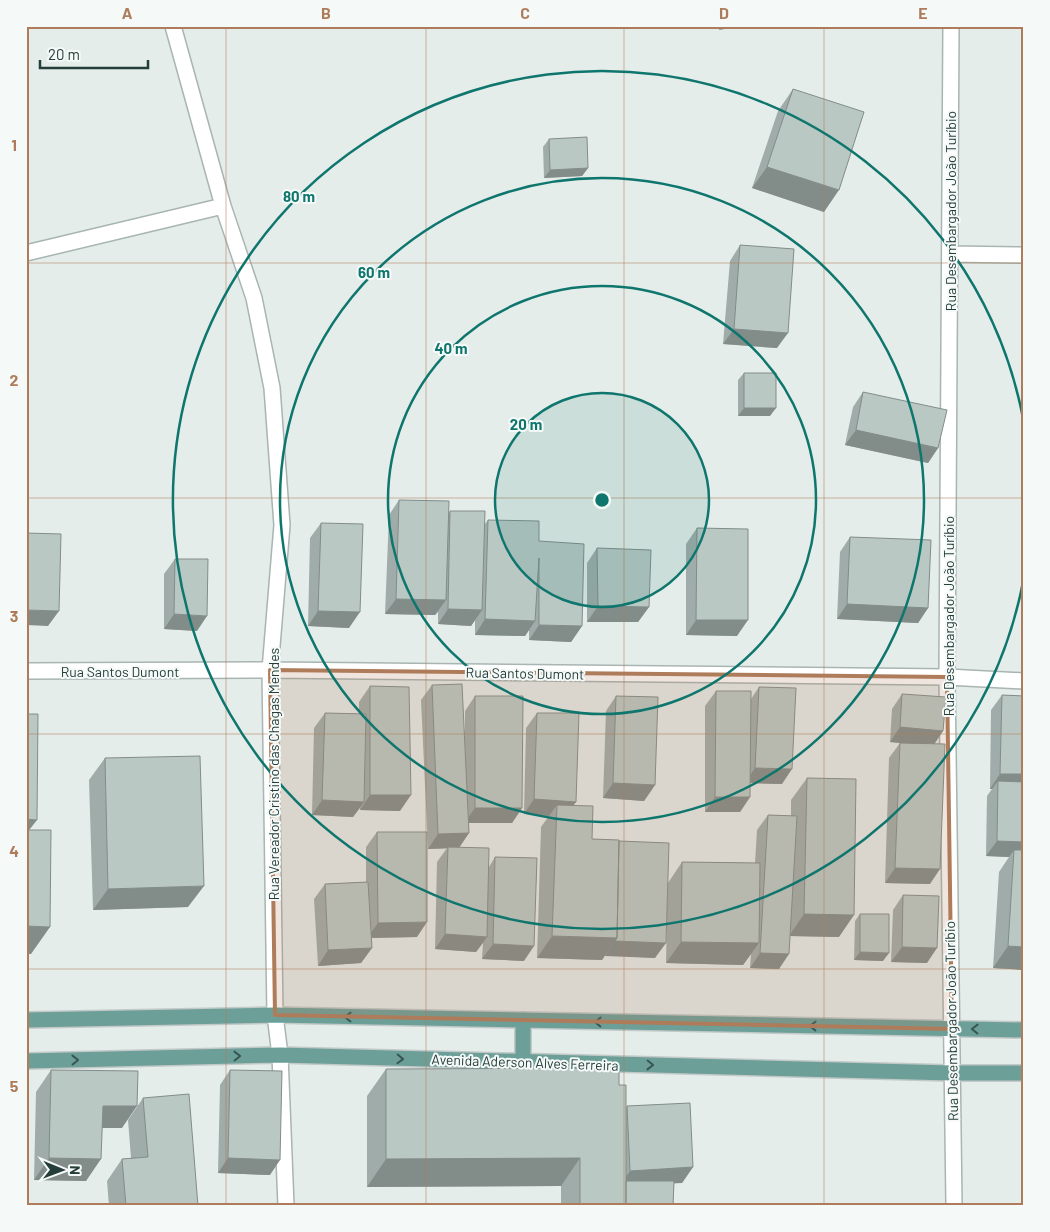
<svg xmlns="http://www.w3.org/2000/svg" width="1050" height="1232" font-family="Barlow,sans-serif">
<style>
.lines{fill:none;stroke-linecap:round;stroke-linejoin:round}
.minor-casing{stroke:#a8b5b2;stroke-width:18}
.major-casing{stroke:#c2c9c8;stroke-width:18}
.minor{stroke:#fff;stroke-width:15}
.major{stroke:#6c9f98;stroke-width:15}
.wall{fill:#a0aca9}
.shaded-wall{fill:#828c89}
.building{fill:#bac8c4;stroke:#828c89}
.oneway{stroke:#375652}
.marked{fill:#ae7c5a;fill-opacity:0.2;stroke:#ae7c5a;stroke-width:4;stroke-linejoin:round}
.grid{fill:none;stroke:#ae7c5a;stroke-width:1;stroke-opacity:0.55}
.ring{fill:none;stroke:#0f766e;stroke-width:2.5}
.labels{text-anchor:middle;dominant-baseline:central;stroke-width:4;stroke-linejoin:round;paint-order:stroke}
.street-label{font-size:14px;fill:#253e3a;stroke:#f5faf8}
.centre{fill:#0f766e;stroke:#f5faf8;stroke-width:2.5}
.ring-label{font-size:15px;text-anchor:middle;font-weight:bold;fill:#0f766e;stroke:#f5faf8;stroke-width:4;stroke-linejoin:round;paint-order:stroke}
.neatline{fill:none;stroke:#ae7c5a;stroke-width:2}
.grid-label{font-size:16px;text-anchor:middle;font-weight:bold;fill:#ae7c5a}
</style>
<rect width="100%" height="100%" fill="#e5edea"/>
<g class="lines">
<!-- minor casing -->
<g class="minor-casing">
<path id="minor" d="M173,26L223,206L254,298L272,388L282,525L270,670L275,1015L280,1055L286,1206
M951,26L947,677L954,1206
M26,253L223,206
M950,254L1024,255
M26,671L270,670L947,677L1024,681"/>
</g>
<!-- major casing -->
<g class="major-casing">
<path id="major" d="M26,1020L275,1015L1024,1030
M523,1020V1062
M26,1061L280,1055L951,1073H1024"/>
</g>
<!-- minor -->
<use href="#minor" class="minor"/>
<!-- major -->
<use href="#major" class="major"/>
</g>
<!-- wall -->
<path class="wall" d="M793,89L824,212L752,188L778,111Z
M549,139L588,168L582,176L544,178L543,147Z
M740,245L777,348L723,344L730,261Z
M744,373L770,416H738V380Z
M863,392L938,448L928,463L845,445L853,407Z
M399,500L449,513L450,511L485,524L488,520L539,541L582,626L571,642L529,640V630L525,636L475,635V620L471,626L438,624V612L435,615L385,614L389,515Z
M321,523L349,628L308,626L310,538Z
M697,528L737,636L686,635V544Z
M850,537L928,608L918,623L837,619L840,552Z
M597,548L649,607L638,622H587V563Z
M175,559L197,631L164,629V574Z
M432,685L465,732V711L475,696L522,808L512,823H469V833L459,847L489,867L495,857L524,961L482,959L483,943L476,952L435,949L437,862L447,848L428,849L421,700Z
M370,686L400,811L360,810V808L353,817L312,815L314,728L325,713L359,714V702Z
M759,687L782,784L750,783V797L740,812H705V706L716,691L751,699Z
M902,694L943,731L934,744L930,884L885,883L889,758L900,743L890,742L892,709Z
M1002,695L1024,696V970L993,968L999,872L1009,857L986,856L987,796L992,789H990L991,710Z
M616,696L655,785L644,801L603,798L606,711Z
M537,713L576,802L573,805L592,839L619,841L668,883L682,862L755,863L757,830L768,815L791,816V800L807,778L839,937L790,936L779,969L750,968L751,954L743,965L666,963L667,912L655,958L605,955L602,960L537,958L541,827L549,816L524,814L526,728Z
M105,758L188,907L93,910L89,780Z
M377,832L417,937L371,938L372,948L361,963L318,966L314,899L325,884L366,882V847Z
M903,895L927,963L891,962L893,910Z
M860,914L883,961L854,960L855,921Z
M386,1069L619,1085L626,1108L627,1106L693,1167L682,1183H674L673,1206H561V1186L367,1187V1096Z
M51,1070L122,1128H102L86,1181L34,1180L36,1092Z
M230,1070L270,1175L218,1173L220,1085Z
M143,1098L198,1206H109L107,1181L122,1159L131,1158L128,1120Z"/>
<!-- shaded-wall -->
<path class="shaded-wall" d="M721,26H742L719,30Z
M767,167L839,190L824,212L752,188Z
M588,168L582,176L544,178L550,170Z
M734,329L788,333L777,348L723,344Z
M744,408H776L770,416H738Z
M856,430L938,448L928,463L845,445Z
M396,599L446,600L435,615L385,614Z
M847,604L928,608L918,623L837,619Z
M598,606L649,607L638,622H587Z
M448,609L482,610L471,626L438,624Z
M26,610L59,611L48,626L26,625Z
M318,611L360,612L349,628L308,626Z
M174,614L207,616L197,631L164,629Z
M485,619L535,621L525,636L475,635Z
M696,620H748L737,636L686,635Z
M539,625L582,626L571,642L529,640Z
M900,727L943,731L933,746L890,742Z
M755,768L792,769L782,784L745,783Z
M1000,774H1024V790L998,781L992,789H990Z
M613,783L655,785L644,801L603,798Z
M370,795H411L400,811L360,810Z
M715,797H750L740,812H705Z
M534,799L576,802L565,817L557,805L549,816L524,814Z
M322,800L364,802L353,817L312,815Z
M475,808H522L512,823H464Z
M26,819L37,820L26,834Z
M469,833L459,848L428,849L438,834Z
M997,841L1024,842V857L1014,850L1009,857L986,856Z
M895,868L940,869L930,884L885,883Z
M204,886L188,907L93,910L108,889Z
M804,914L854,915L839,937L789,936Z
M427,922L417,937L367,938L378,923Z
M26,926L50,927L31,954H26Z
M445,934L487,937L476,952L435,949Z
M552,936L617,938L602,960L537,958Z
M615,941L666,943L655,958L605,956Z
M681,942L759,943L743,965L666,963Z
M493,944L534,946L524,961L482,959Z
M1008,946L1024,947V970L993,968Z
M902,947L937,948L927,963L891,962Z
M372,948L361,963L318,966L328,950Z
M860,952L889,953L883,961L854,960Z
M760,953L789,954L779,969L750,968Z
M103,1106H137L122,1128H87Z
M49,1158L101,1159L86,1181L34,1180Z
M228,1158L280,1160L270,1175L218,1173Z
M580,1158L561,1186L367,1187L386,1159Z
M693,1167L682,1183L619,1186L630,1171Z"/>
<!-- building -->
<path class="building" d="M793,89L864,112L839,190L767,167Z
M587,137L588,168L550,170L549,139Z
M740,245L794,249L788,333L734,329Z
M744,373H776V408H744Z
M863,392L947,410L938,448L856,430Z
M399,500L449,501L446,600L396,599Z
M450,511H485L482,610L448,609Z
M488,520L539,521V541L584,544L582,626L539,625V558L535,621L485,619Z
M321,523L363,524L360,612L318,611Z
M697,528L748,529V620H696Z
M26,533L61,534L59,611L26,610Z
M850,537L931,540L928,608L847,604Z
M597,548L651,550L649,607L598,606Z
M175,559H208L207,616L174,614Z
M462,684L469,833L438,834L432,685Z
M370,686L409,687L411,795H370Z
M759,687L796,688L792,769L755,768Z
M716,691H751L750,797H715Z
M902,694L946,697L943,731L900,727Z
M1002,695L1024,696V774H1000Z
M475,696H523L522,808H475Z
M616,696L658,697L655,785L613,783Z
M325,713L366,714L364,802L322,800Z
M537,713H579L576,802L534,799Z
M26,714H38L37,820L26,819Z
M900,743L945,744L940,869L895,868Z
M200,756L204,886L108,889L105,758Z
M807,778L856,779L854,915L804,914Z
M998,781L1024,782V842L997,841Z
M557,805L593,806L592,839L619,840L617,938L552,936Z
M768,815L797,816L789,954L760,953Z
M26,830H51L50,927L26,926Z
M377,832H427V922L378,923Z
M619,841L669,843L666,943L615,941L617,938Z
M448,847L489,848L487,937L445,934Z
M1014,850H1024V947L1008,946Z
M495,857L537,858L534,946L493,944Z
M682,862L760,863L759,943L681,942Z
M368,882L372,948L328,950L325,884Z
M903,895L939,896L937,948L902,947Z
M860,914H889V953L860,952Z
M619,1068V1085H626V1206H580V1158L386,1159V1069Z
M51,1070L138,1071L137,1106H103L101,1159L49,1158Z
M230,1070L282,1071L280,1160L228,1158Z
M189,1094L198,1206H126L122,1159L148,1157L143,1098Z
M690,1103L693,1167L630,1171L627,1106Z
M626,1181H674L673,1206H626Z
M471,1204H510V1206H471Z"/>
<!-- one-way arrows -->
<defs><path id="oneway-chevron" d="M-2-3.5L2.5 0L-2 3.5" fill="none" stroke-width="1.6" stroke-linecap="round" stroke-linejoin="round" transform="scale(1.25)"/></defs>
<g class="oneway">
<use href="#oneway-chevron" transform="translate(348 1017) rotate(-179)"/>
<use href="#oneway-chevron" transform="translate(598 1022) rotate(-179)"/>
<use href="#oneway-chevron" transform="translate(813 1026) rotate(-179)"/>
<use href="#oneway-chevron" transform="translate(975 1029) rotate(-179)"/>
<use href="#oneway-chevron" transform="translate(237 1056) rotate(-1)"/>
<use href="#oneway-chevron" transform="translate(400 1059) rotate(2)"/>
<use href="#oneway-chevron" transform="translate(75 1060) rotate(-1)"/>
<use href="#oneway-chevron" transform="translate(650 1065) rotate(1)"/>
</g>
<!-- marked area -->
<path class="marked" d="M270,670L947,677L952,1029L275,1015Z"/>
<!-- grid -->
<path class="grid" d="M226,26V1206M426,26V1206M624,26V1206M824,26V1206M26,263H1024M26,498H1024M26,734H1024M26,969H1024"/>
<!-- distance rings -->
<circle cx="602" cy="500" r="107" fill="#0f766e" fill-opacity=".12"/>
<g class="ring">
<circle cx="602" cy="500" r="107"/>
<circle cx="602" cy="500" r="214"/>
<circle cx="602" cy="500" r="322"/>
<path d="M1023 582A429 429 0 1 1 1023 418"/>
</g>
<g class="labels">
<!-- street labels -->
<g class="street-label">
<text transform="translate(950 211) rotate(-90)">Rua Desembargador João Turíbio</text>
<text transform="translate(948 616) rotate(-90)">Rua Desembargador João Turíbio</text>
<text x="120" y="671">Rua Santos Dumont</text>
<text transform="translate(525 673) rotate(1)">Rua Santos Dumont</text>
<text transform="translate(273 774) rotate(-90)">Rua Vereador Cristino das Chagas Mendes</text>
<text transform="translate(951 1021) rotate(-91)">Rua Desembargador João Turíbio</text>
<text transform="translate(525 1062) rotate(2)">Avenida Aderson Alves Ferreira</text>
</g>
</g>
<circle cx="602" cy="500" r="8" class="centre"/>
<g class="ring-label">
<text x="299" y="202">80 m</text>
<text x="374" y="278">60 m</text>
<text x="451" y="354">40 m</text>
<text x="526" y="430">20 m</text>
</g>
<!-- border -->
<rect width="1050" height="1232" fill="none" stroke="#f5faf8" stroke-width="55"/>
<!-- north arrow -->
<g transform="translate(62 1170) rotate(91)" stroke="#f5faf8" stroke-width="4" paint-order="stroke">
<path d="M0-4L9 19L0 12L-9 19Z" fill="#253e3a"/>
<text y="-8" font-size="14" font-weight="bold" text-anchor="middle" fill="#253e3a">N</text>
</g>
<!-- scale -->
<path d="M40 60v8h108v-8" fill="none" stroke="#253e3a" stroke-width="2.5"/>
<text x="48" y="60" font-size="15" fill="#253e3a" stroke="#f5faf8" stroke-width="4" paint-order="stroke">20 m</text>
<rect x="28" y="28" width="994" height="1176" class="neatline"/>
<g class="grid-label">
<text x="127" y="19">A</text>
<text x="326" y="19">B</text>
<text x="525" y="19">C</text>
<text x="724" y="19">D</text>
<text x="923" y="19">E</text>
<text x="14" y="151">1</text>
<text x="14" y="386">2</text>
<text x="14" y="622">3</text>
<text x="14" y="857">4</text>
<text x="14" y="1092">5</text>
</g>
</svg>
